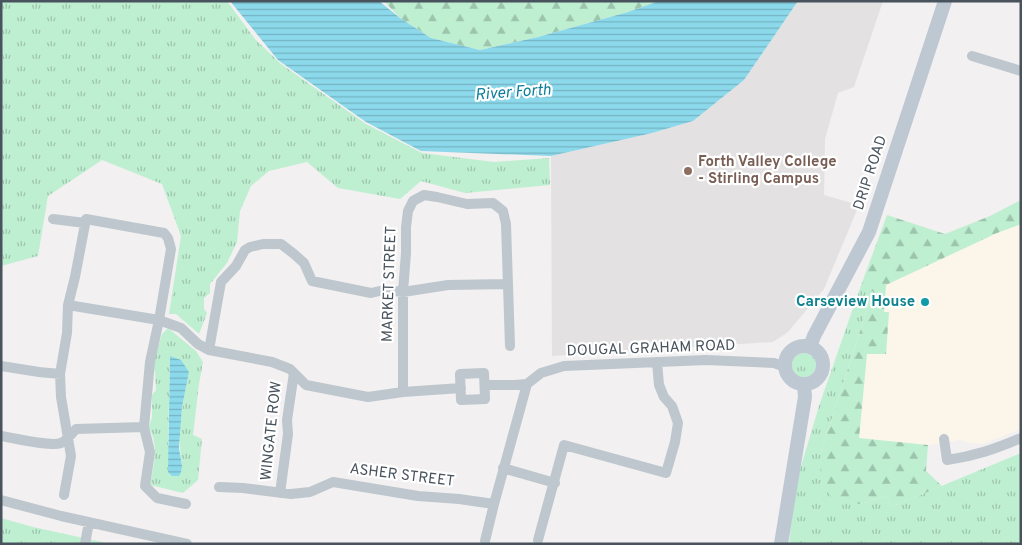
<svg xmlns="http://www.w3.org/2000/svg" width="1022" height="545" font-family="Overpass,sans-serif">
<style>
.commercial{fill:#fcf6ea}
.education{fill:#e3e1e2}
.grass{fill:url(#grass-tufts);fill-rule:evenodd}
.forest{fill:url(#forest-firs)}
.water{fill:url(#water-rules)}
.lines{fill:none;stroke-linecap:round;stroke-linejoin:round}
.street{stroke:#bec7ce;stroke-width:10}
.secondary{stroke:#bec8d3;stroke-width:14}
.education-dot{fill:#8d6e63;stroke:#fff;stroke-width:2}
.culture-dot{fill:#0f9aa8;stroke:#fff;stroke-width:2}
.labels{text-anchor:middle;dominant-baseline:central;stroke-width:4.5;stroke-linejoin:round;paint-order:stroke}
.education-label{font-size:15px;font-weight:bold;fill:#785e54;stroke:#fff;text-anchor:start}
.street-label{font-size:15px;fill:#48535d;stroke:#fff}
.culture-label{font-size:15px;font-weight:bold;fill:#0d838f;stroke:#fff;text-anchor:end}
.water-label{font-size:16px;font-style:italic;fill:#0d7f9b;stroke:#fff}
</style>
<defs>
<pattern id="grass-tufts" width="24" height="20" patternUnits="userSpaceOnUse" patternTransform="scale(1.25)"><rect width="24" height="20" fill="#bfefd1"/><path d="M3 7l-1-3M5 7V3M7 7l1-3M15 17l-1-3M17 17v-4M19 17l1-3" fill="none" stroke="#9dc4ad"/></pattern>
<pattern id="forest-firs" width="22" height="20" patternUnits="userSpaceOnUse" patternTransform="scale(1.25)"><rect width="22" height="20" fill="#bfefd1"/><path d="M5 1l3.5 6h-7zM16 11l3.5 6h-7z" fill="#9dc4ad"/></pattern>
<pattern id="water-rules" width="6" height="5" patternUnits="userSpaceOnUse" patternTransform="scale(1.25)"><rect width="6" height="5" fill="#8cd9eb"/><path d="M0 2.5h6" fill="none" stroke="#74b3c2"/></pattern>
</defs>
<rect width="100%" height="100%" fill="#f2f0f0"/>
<!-- commercial -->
<path class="commercial" d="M1021,224V429L982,444L970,443L960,440L928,445L859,439L867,353L886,354L889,312H884L886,285L997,233Z"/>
<!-- education -->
<path class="education" d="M798,1H883L854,87L838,93L825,139L824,195L859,205L824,289L788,332L773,342L552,356L551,156L652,133L693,121L744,80Z"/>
<!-- grass -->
<path class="grass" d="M1,1H227L255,39L281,64L366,124L422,153L494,162L549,158L550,185L465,193L421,181L400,199L338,188L307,162L269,171L251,186L240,211L237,242L227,263L210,284V293L204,298V309L207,313L199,334L176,314H169L181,236L162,184L102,160L48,196L38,256L1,266Z
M859,291H873L821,452L860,504L887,496L891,507L1021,453V544H789L796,483L819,406Z
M168,328L196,351L203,362L199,384L193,435L202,439L198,480L183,493L150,485C154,464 159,446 149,427L152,417V395L156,390L155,370L152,369L162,334ZM170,357L189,372C182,404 177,433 182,466L168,445Z
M792 365a12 12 0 1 1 24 0a12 12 0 1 1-24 0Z
M1,518L33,527L111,544H1Z"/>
<!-- forest -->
<path class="forest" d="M384,1H659L628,12L538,37L480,50L431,38L400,18Z
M1021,200V224L997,233L886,285L884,312H889L886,354H867L859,438L928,445L926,471L942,486L891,507L887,496L860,504L835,501L825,488L820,468L821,452L873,291H859L887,215L945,234L990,216Z"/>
<!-- water -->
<path class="water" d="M230,1H379L400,18L431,38L480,50L538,37L628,12L659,1H798L744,80L693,121L652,133L551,156L421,151L366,122L278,60Z
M170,356L181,360L189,372L182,407L179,448L182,466L181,472L179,476H172L168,472Z"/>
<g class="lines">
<!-- street -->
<path class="street" d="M972,56L1021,71
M53,219L85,223
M68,305L159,320L181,328L198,344L209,350L272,362L290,369L306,385L368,397L403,392L461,388
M209,350L221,282L236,266L245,250L250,247L263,244H281L294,254L304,263L312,281L371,293L384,290L403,292L448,285L508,284
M1,366L39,372L60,374
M484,373L485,399L461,400L460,374Z
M485,385H515L527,384
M403,392V292L406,253V227L408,211L413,201L424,195L437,197L467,204L493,203L503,211L506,224L510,346
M1,436C14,438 51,447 61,443C67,440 72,434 76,429L144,427
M944,439L947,460C975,456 995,449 1021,438
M503,468L555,483
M219,487L243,488L291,494L310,492L333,482L418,496L459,499L494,504
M280,493L288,434L287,420L294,373
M64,495L71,456L61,397L60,374L67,333L68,305L75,277L86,219L164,233L168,238L171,249L159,320L150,362L144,427L150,452L145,486L157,498L186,504
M1,500L61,516L187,544
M538,540L564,445L666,473L675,442L678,423L672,406L664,397L659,385L657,362
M485,541L494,504L527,384L541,373L564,366L706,360L774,363L785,367
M85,544L89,522"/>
<!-- secondary -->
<path class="secondary" d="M785 365a19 19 0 1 1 38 0a19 19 0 1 1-38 0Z
M810,347L814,336L869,232L945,1
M781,544L805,397L804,384"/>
</g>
<!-- markers -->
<circle class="education-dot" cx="688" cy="171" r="5"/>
<circle class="culture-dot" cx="925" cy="302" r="5"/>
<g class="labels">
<!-- education labels -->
<g class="education-label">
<text x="698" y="162">Forth Valley College<tspan x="698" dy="17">- Stirling Campus</tspan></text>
</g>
<!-- street labels -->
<g class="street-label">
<text transform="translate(871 173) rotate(-72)">DRIP ROAD</text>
<text transform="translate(390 284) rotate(-88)">MARKET STREET</text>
<text transform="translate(651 349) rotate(-2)">DOUGAL GRAHAM ROAD</text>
<text transform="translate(272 431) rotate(-84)">WINGATE ROW</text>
<text transform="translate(402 476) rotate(7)">ASHER STREET</text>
</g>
<!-- culture labels -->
<g class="culture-label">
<text x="915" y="302">Carseview House</text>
</g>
<!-- water labels -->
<g class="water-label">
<text transform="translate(513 93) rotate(-4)">River Forth</text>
</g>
</g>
<!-- border -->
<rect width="1022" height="545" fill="none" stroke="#48535d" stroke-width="5"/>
</svg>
